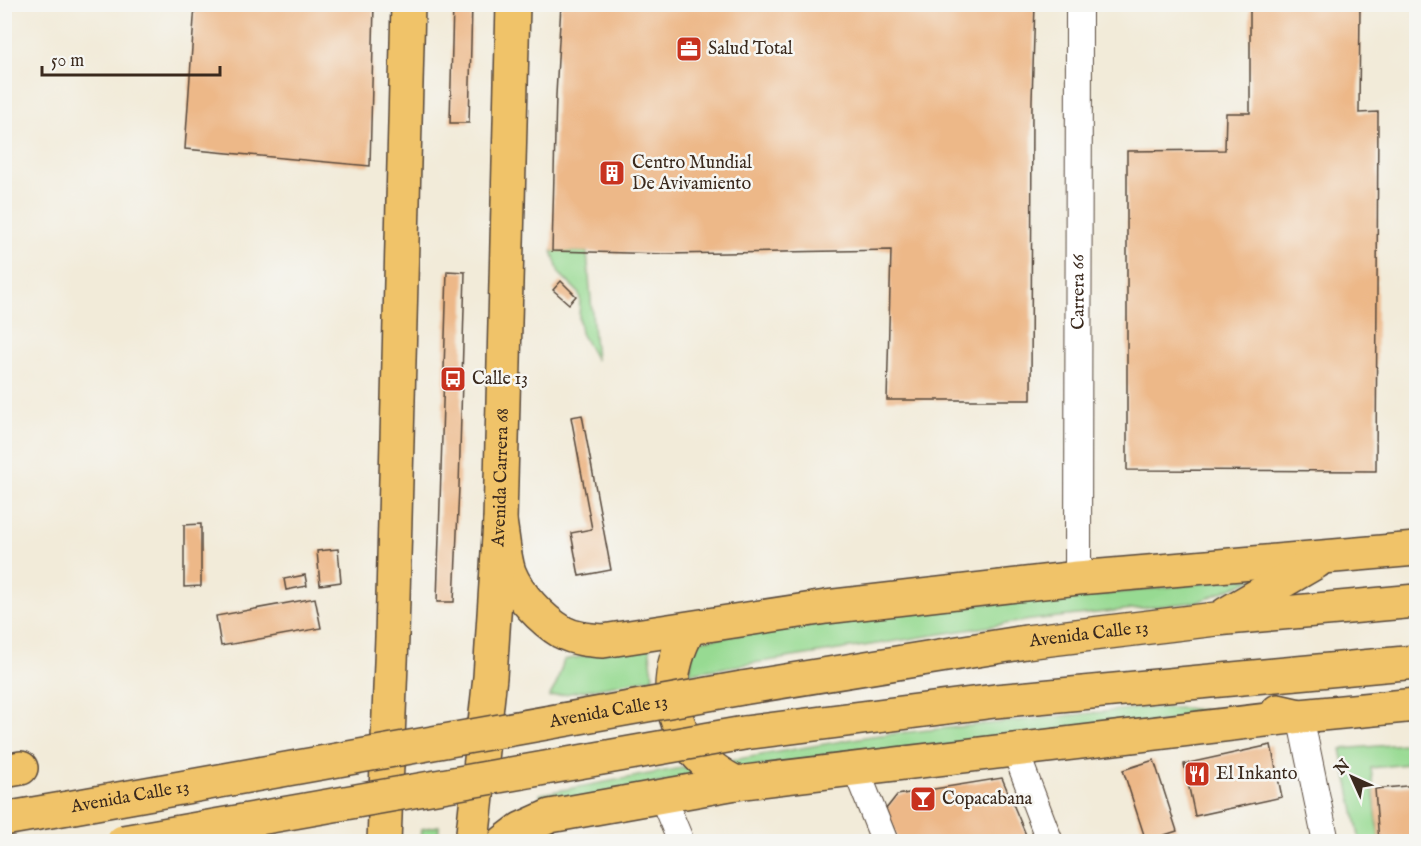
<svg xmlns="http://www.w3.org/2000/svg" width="1421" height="846" font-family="'IM FELL English',serif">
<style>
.green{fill:#97da92;stroke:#698258;stroke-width:1.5}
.building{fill:#edb888}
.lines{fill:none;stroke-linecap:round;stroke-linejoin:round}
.street-casing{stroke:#56473a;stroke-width:28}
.primary-casing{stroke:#56473a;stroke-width:36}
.street{stroke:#fff;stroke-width:26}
.primary{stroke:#f0c369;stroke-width:33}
.primary-bridge-casing{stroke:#56473a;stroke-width:36;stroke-linecap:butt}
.primary-bridge{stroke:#f0c369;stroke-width:33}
.labels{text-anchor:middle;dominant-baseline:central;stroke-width:5;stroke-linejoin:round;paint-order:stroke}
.poi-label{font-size:18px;fill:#3b2a1e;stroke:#f6f6f2;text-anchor:start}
.street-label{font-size:18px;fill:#3b2a1e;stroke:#f6f6f2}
</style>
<rect width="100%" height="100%" fill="#f6f6f2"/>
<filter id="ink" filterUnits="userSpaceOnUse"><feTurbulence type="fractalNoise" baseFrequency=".0167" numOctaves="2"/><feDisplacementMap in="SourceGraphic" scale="12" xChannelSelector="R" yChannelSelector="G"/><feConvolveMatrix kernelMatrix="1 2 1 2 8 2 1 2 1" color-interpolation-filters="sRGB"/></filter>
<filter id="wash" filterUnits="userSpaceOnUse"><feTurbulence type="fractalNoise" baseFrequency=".008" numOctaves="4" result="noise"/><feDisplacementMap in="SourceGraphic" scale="24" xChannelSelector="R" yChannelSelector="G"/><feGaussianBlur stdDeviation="1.35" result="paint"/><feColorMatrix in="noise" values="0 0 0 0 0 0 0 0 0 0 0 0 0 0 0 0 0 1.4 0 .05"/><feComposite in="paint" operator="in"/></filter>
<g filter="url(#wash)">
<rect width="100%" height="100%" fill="#f2ebd9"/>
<!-- green -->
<path class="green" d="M552,251L587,252L596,360L581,333L579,319L580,298L578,292L559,273Z
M1258,577L1198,602L1031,620L690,673L694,641L951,606L1097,595Z
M649,644L653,678L549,697L556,685L564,660Z
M1140,708H1184L1233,714L736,769L732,760L871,736Z
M1416,743V763L1371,768L1379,841H1360L1341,749Z
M692,766L702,775L542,805L540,794Z
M439,826L438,841H421L422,829Z"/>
<g id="blocks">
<!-- building -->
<path class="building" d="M195,4H374L370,166L185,149Z
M453,4H472L469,123H450Z
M561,4H1035L1032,100L1031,400H887L891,250L666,254L552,251L556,95Z
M1250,4H1360L1359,113L1378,112L1376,471L1127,470V151L1225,150L1226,113H1250Z
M447,271L465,272L459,487L454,602H437Z
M561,281L576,296L569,304L553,290Z
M582,415L611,570L579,576L571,533L592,529L571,417Z
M201,524V586L184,587V525Z
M338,549L341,582L320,585L317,551Z
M305,575L307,586L286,590L284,579Z
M315,598L321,628L221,646L216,616Z
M1271,745L1282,797L1195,816L1184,764Z
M1154,760L1177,831L1146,841L1123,770Z
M1002,778L1029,842H899L886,809L897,795Z
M1416,785V842H1379L1375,789Z"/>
</g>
</g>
<g filter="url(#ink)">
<use href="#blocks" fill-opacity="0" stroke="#56473a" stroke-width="1.5"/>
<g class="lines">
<!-- street casing -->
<g class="street-casing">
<g id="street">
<path id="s1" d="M1078,578L1079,4"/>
<path d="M1300,716L1326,842"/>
<path d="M1015,750L1050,842"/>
<path d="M855,767L885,842"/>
<path d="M662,796L681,842"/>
</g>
</g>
<!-- primary casing -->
<g class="primary-casing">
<g id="primary">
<path d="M500,521C503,538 504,557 509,572C518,595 542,620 562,632C575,639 589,640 603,641L826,607L1078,578L1416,549"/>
<path d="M1226,614L1316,562"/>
<path d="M689,629C655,690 673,751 736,783"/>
<path id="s2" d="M742,688L1026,642L1216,619L1416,601"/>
<path d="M1278,711L1300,716L1416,705"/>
<path d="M744,733L995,701L1416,662"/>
<path d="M4,771L21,768"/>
<path d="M4,819L68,808"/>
<path d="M384,842L392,637L408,4"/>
<path id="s3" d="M472,842L490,677L500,521L513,4"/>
<path d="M504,842L521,829L550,816L736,783L1300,716"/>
</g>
</g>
<!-- street -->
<use href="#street" class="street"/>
<!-- primary -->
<use href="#primary" class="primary"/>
<!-- primary-bridge casing -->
<g class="primary-bridge-casing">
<g id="primary-bridge">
<path id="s4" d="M68,808L742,688"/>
<path d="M123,842L744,733"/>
</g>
</g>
<!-- primary-bridge -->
<use href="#primary-bridge" class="primary-bridge"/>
</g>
</g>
<!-- icons -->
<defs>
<g id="office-square" transform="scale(1.35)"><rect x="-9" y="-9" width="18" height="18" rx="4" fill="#c8321e" stroke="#f6f6f2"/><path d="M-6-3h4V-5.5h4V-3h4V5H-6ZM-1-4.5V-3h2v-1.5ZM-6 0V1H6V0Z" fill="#fff"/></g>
<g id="building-square" transform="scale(1.35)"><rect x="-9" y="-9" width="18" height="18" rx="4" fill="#c8321e" stroke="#f6f6f2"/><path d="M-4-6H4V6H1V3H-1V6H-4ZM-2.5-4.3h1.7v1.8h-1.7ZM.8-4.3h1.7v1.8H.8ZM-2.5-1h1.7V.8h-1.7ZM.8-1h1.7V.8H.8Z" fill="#fff"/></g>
<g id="bus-square" transform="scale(1.35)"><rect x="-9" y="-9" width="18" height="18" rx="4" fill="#c8321e" stroke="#f6f6f2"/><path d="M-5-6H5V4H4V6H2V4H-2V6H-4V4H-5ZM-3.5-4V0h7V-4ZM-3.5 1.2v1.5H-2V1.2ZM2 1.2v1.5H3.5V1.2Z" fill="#fff"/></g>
<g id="restaurant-square" transform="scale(1.35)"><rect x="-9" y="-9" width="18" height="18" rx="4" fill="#c8321e" stroke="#f6f6f2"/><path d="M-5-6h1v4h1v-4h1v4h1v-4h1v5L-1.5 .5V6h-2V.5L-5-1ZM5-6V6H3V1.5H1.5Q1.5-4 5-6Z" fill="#fff"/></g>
<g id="bar-square" transform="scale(1.35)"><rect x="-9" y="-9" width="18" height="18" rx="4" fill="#c8321e" stroke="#f6f6f2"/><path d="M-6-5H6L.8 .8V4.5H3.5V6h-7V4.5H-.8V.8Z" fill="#fff"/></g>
</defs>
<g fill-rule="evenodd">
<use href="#office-square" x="689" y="49"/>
<use href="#building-square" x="612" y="173"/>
<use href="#bus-square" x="453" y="379"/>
<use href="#restaurant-square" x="1197" y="774"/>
<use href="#bar-square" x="923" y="799"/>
</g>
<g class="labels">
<!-- poi labels -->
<g class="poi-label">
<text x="708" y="49">Salud Total</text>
<text x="632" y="163">Centro Mundial<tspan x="632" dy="21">De Avivamiento</tspan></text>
<text x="472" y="379">Calle 13</text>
<text x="1216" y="774">El Inkanto</text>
<text x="942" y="799">Copacabana</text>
</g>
<!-- street labels -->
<g class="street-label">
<text stroke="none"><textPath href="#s1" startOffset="286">Carrera 66</textPath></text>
<text stroke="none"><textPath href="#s3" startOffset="366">Avenida Carrera 68</textPath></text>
<text stroke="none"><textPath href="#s2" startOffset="351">Avenida Calle 13</textPath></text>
<text stroke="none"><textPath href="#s4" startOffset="549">Avenida Calle 13</textPath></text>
<text stroke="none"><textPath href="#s4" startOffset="63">Avenida Calle 13</textPath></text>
</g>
</g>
<!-- margin -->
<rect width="1421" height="846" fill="none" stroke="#f6f6f2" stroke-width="24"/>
<!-- north arrow -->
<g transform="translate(1352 777) rotate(315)" stroke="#f6f6f2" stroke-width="4.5" paint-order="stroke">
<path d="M0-4.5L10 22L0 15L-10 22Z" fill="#3b2a1e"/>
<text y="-9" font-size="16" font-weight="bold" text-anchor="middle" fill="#3b2a1e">N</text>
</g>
<!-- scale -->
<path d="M42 66v9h178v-9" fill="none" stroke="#3b2a1e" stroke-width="3"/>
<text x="51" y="66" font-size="18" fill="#3b2a1e" stroke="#f6f6f2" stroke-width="4.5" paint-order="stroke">50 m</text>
</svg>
